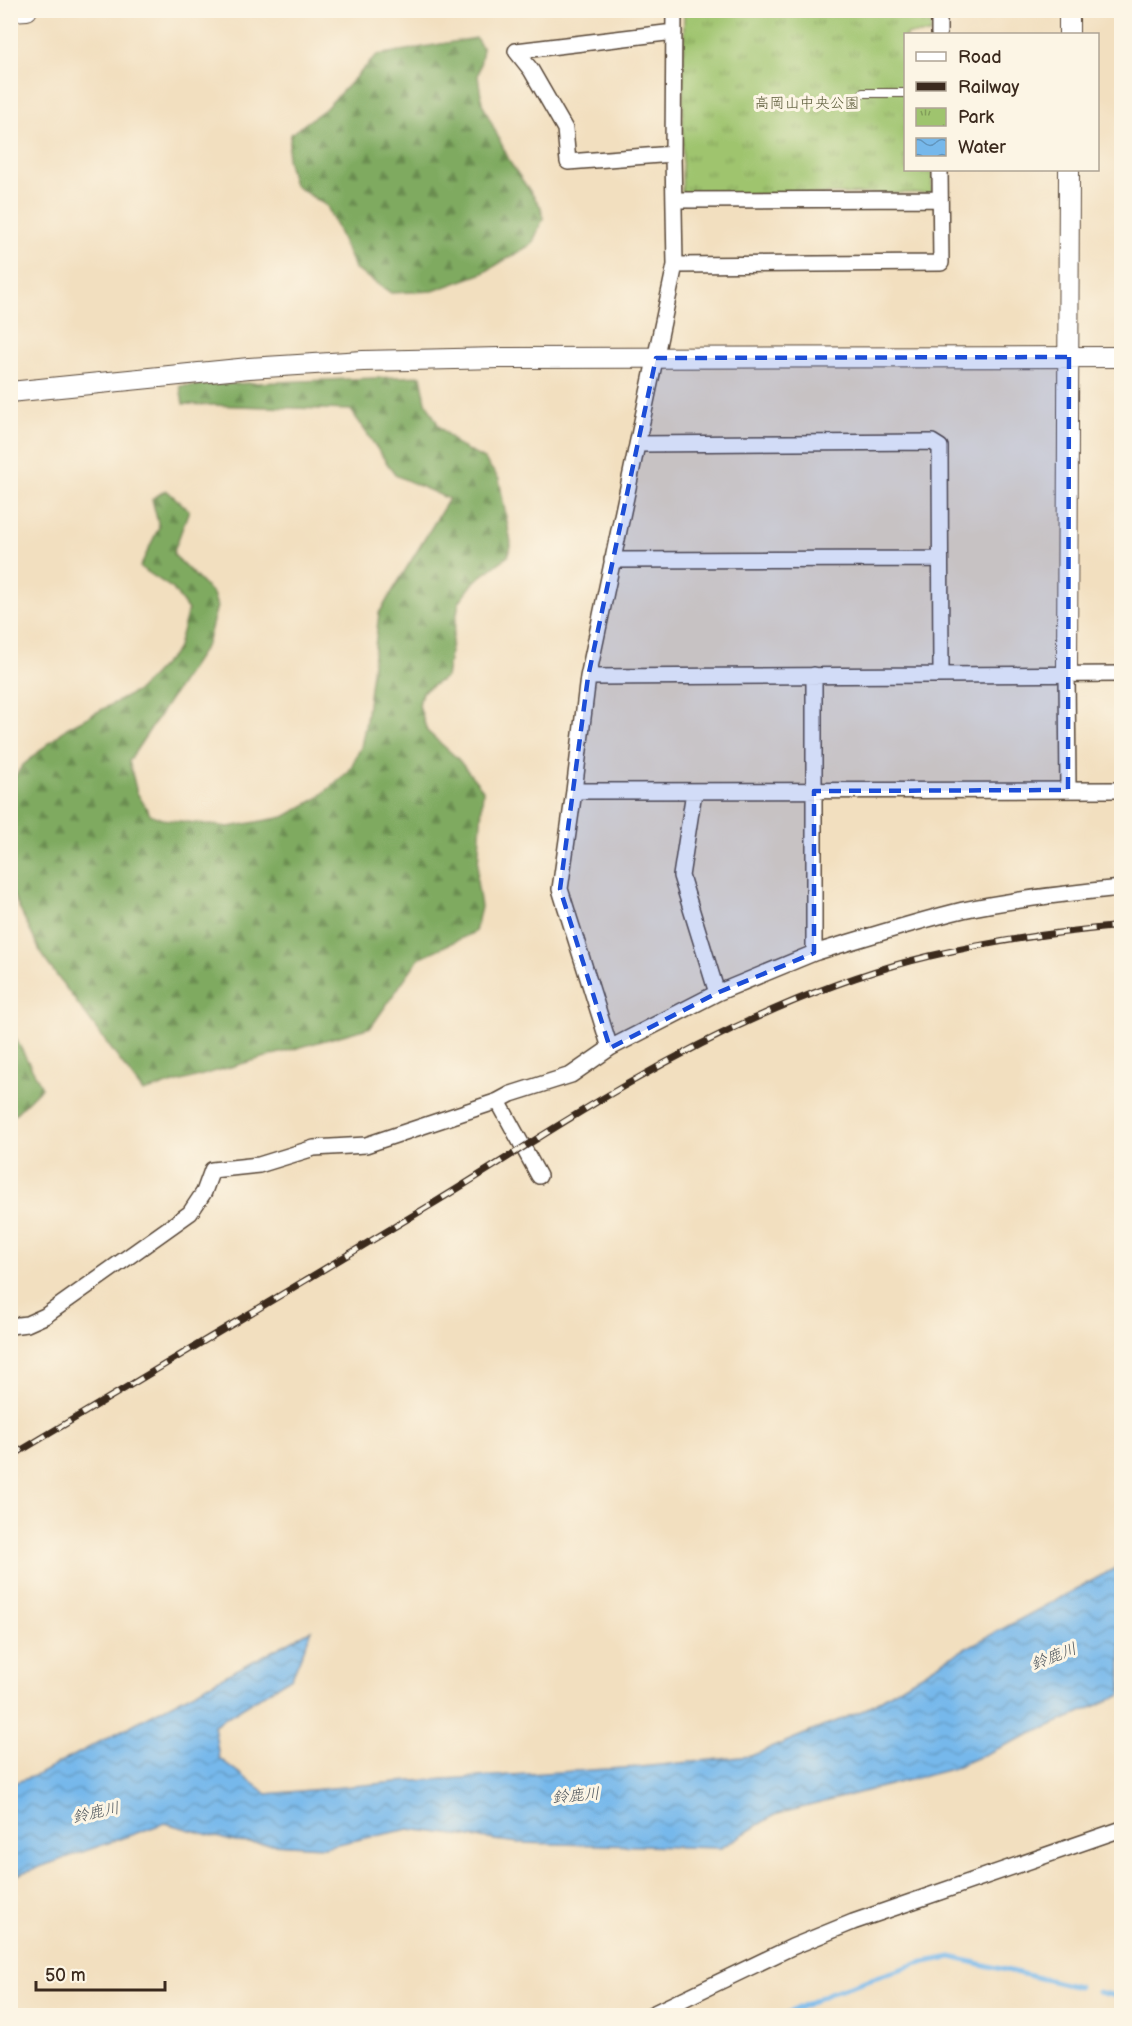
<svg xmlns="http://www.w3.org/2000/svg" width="1132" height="2026" font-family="'Balsamiq Sans','Klee One',sans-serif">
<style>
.forest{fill:url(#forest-firs);stroke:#5d6a40;stroke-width:1.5}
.park{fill:url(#park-tufts);stroke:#6d7746;stroke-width:1.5}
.water{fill:url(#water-waves);stroke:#587184;stroke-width:1.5}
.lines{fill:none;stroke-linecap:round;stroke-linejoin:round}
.stream{stroke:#76b8eb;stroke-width:5}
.service-casing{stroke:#564536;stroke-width:10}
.minor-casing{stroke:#564536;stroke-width:18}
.tertiary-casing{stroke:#564536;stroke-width:22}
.service{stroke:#fff;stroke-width:8}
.minor{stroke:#fff;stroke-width:15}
.tertiary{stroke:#fff;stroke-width:20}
.rail-casing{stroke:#3b2a1e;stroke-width:7}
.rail{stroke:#fcf5e5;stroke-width:4.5;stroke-dasharray:14;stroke-linecap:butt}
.marked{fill:#1d4ed8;fill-opacity:0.2;stroke:#1d4ed8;stroke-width:4.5;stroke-dasharray:12 8;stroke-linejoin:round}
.labels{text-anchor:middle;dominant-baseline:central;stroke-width:6;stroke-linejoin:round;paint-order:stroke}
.park-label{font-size:15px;fill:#595836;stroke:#fcf5e5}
.water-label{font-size:16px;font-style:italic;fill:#4d555c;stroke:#fcf5e5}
</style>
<defs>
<pattern id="forest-firs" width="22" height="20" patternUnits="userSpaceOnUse" patternTransform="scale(1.5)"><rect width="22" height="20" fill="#7faa61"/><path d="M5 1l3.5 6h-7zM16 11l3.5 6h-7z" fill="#698b4f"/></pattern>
<pattern id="park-tufts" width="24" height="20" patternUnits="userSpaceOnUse" patternTransform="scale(1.5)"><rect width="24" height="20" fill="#9fc46e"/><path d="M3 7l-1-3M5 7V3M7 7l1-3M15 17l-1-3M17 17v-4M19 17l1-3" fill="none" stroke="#839f5a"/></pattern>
<pattern id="water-waves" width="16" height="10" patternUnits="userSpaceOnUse" patternTransform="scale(1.5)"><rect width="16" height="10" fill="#76b8eb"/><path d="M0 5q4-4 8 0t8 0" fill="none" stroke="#6296be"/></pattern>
</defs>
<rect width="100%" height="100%" fill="#fcf5e5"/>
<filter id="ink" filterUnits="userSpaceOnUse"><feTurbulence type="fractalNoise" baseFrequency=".0167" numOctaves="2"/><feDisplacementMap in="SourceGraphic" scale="12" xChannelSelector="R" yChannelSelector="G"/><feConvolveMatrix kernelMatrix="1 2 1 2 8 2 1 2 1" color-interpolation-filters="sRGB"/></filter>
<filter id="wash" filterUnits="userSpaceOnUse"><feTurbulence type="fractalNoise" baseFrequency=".008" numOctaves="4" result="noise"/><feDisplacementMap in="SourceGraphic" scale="24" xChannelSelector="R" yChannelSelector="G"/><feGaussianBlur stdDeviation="1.35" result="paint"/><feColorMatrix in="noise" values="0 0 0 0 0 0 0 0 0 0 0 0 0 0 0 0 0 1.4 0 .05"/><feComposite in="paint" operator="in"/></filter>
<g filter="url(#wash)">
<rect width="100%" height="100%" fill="#f2dfbf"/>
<!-- forest -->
<path class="forest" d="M476,38L483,49L478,76L482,103L511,164L541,207L543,219L532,244L483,273L433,291L391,293L355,269L327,206L294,185L287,159L291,134L325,109L377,55Z
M421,376L426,402L439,426L459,446L484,459L499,479L511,543L508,556L475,581L459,602L446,677L422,692L419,705L427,731L458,759L483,790L477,881L481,907L475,932L419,958L371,1027L143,1092L43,957L11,891V783L22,766L67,728L139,690L177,650L188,610L173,589L140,567L159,527L152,499L166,490L189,510L173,554L213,594L217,606L207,644L129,761L137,793L150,814L162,819L229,827L284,817L318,798L349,771L361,747L366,721L379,613L449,499L395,475L351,410L183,404L180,386Z
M11,1030L42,1087L11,1118H10Z"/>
<!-- park -->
<path class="park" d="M684,11H931V34H906V170H932V193L682,195Z"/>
<!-- water -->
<path class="water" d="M1121,1565V1695L951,1769L774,1815L721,1848L519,1843L409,1829L323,1847L235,1842L165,1823L11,1877V1784L37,1775L312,1630L292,1677L214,1725L219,1758L267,1794L397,1782L640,1767L751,1756L864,1710L948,1658Z"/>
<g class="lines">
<!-- stream -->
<path class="stream" d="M1098,1992L1122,1997
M782,2016L832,1992L919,1963L951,1957L1078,1987"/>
</g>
</g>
<g filter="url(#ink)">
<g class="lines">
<!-- service casing -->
<g class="service-casing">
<path id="service" d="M863,93H906"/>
</g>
<!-- minor casing -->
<g class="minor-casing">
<path id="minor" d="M674,10L673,154L675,265L588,677L574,791L1122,790
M939,10V34
M673,154L568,162L565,129L531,70L516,51L674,32
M674,200L940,199
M675,265L941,263L940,170
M638,444L932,442L940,447L941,674
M612,560L940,559
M1067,674L1068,790
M814,675V953C864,938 913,922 963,910C1015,899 1069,893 1122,888
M588,677L1122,674
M574,791L560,889L610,1048L717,993L814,953
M694,792L681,876L717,993
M498,1101L539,1176
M10,1326L27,1324L45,1316L190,1213L204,1192L212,1170L259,1165L314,1148L366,1145L498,1101L511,1094L571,1075L610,1048
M648,2016L792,1947L853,1922L1122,1829"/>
</g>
<!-- tertiary casing -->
<g class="tertiary-casing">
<path id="tertiary" d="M1069,10V34
M10,11L27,10
M10,392L249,368L363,361L500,358L1122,357
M1067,674L1069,170"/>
</g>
<!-- service -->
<use href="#service" class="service"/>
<!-- minor -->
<use href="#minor" class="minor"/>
<!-- tertiary -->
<use href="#tertiary" class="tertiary"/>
<!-- rail casing -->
<g class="rail-casing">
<path id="rail" d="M10,1457C152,1372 293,1288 434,1203C500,1163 564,1120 631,1082C721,1030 829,980 930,956C993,941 1057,932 1122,926"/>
</g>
<!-- rail -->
<use href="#rail" class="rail"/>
</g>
</g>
<!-- marked area -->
<path class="marked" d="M1069,357L1068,790L814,791V953L717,993L610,1048L560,889L588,677L656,358Z"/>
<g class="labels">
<!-- park labels -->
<g class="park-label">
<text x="807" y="103">高岡山中央公園</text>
</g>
<!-- water labels -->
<g class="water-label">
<text transform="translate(1054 1657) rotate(-21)">鈴鹿川</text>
<text transform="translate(576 1796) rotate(-5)">鈴鹿川</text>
<text transform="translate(96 1813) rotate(-12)">鈴鹿川</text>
</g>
</g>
<!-- margin -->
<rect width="1132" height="2026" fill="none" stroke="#fcf5e5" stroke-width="36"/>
<!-- legend -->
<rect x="904" y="33" width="195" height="138" fill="#fcf5e5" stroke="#afa495" stroke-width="1.5"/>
<rect x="916" y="52" width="30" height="9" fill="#ffffff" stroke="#afa495" stroke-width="1.5"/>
<text x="958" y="63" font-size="18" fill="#3b2a1e">Road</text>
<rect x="916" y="82" width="30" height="9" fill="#3b2a1e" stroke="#afa495" stroke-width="1.5"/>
<text x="958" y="93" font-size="18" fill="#3b2a1e">Railway</text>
<rect x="916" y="108" width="30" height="18" fill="url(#park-tufts)" stroke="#afa495" stroke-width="1.5"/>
<text x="958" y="123" font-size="18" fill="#3b2a1e">Park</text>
<rect x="916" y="138" width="30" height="18" fill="url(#water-waves)" stroke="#afa495" stroke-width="1.5"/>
<text x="958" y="153" font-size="18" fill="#3b2a1e">Water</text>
<!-- scale -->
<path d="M36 1981v9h129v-9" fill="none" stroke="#3b2a1e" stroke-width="3"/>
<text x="45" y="1981" font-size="18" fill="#3b2a1e" stroke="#fcf5e5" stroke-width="4.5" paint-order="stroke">50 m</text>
</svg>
